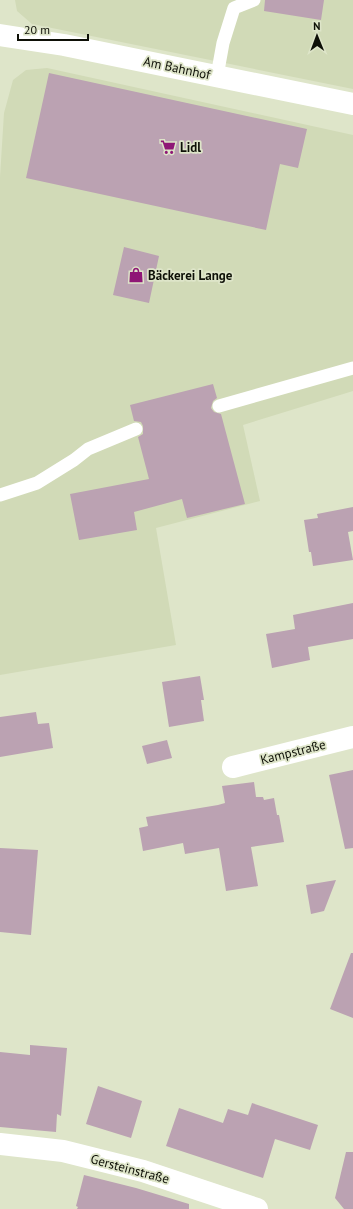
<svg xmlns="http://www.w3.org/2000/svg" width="353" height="1209" font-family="'PT Sans',sans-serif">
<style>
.built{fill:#d1dab7}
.building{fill:#bba2b2}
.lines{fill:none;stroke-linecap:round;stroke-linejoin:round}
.lane{stroke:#fff;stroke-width:13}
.street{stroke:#fff;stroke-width:22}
.labels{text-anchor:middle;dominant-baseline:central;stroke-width:3.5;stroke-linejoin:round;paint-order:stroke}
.street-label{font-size:13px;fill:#0e1007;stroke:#dee5c9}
.poi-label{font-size:13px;font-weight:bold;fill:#0e1007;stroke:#dee5c9;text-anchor:start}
</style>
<rect width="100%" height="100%" fill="#dee5c9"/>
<!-- built -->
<path class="built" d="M15,0H353V89L32,24L17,11Z
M47,68L353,135V391L243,425L260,501L156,528L176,645L0,675V177L4,113L13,80L26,70Z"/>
<!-- building -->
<path class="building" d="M265,0H324L321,20L264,11Z
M49,73L307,129L298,168L280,164L266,230L26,178Z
M124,247L159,256L149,303L113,295Z
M213,384L217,398L213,401L211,408L214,412L221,414L245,504L187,518L182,499L134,512L137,530L79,540L70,494L149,479L138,437L143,434V426L141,422L134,421L130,405Z
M353,507V531L348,532L353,560L313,566L311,552H309L304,520L318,518L317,514Z
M353,603V639L308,647L310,660L272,668L266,634L295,629L293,615Z
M200,676L204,700H201L204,721L169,727L162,682Z
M36,712L38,724L49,723L53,748L0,757V717Z
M167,740L172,758L147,764L142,746Z
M353,770V848L345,849L329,775Z
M254,782L256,797H263L264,800L274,798L277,815H279L284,842L251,847L258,886L226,891L219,848L185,854L183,843L143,851L139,828L148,826L146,817L218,805L225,803L222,786Z
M0,848L38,850L31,935L0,932Z
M336,880L324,911L311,914L306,885Z
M351,953H353V1018L330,1009Z
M30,1045L67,1048L61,1116L57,1114L56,1132L0,1127V1052L30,1055Z
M98,1086L142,1101L131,1138L86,1124Z
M252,1103L318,1125L310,1150L275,1139L263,1178L166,1146L179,1108L223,1123L228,1109L248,1115Z
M346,1152H353V1209H344L335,1198Z
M84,1175L136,1188L189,1204V1209H77L78,1207L76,1206Z"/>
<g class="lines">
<!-- lane -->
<path class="lane" d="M217,76L223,43L234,8L254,0
M219,406L353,368
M0,495L37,483L74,460L88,449L136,429"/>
<!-- street -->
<path class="street" d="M0,35L64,45L353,104
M233,767L353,737
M0,1144L63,1151L143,1171L257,1209"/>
</g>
<!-- icons -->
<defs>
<g id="supermarket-bare" transform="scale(1.2)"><path d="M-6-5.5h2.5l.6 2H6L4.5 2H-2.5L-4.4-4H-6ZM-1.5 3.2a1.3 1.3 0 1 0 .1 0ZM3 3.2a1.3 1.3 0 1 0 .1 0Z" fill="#8f1776" stroke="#dee5c9" stroke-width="2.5" paint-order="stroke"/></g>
<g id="shop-bare" transform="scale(1.2)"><path d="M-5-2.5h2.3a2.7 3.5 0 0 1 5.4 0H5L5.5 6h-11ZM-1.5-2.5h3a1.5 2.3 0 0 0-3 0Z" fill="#8f1776" stroke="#dee5c9" stroke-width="2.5" paint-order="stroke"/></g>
</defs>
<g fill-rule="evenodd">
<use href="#supermarket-bare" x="168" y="147"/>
<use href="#shop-bare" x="136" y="275"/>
</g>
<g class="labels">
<!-- street labels -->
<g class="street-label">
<text transform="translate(177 68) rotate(12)">Am Bahnhof</text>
<text transform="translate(293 752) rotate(-14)">Kampstraße</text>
<text transform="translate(130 1169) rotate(15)">Gersteinstraße</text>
</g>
<!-- poi labels -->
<g class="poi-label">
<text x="180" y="147">Lidl</text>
<text x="148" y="275">Bäckerei Lange</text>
</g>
</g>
<!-- north arrow -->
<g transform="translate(317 36) rotate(359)" stroke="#dee5c9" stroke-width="3" paint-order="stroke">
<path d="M0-3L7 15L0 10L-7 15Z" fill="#0e1007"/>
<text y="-6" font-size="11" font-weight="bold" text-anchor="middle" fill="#0e1007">N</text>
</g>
<!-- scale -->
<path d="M18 34v6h70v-6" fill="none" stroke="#0e1007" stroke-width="2"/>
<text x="24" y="34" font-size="12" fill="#0e1007" stroke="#dee5c9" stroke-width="3" paint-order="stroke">20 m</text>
</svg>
